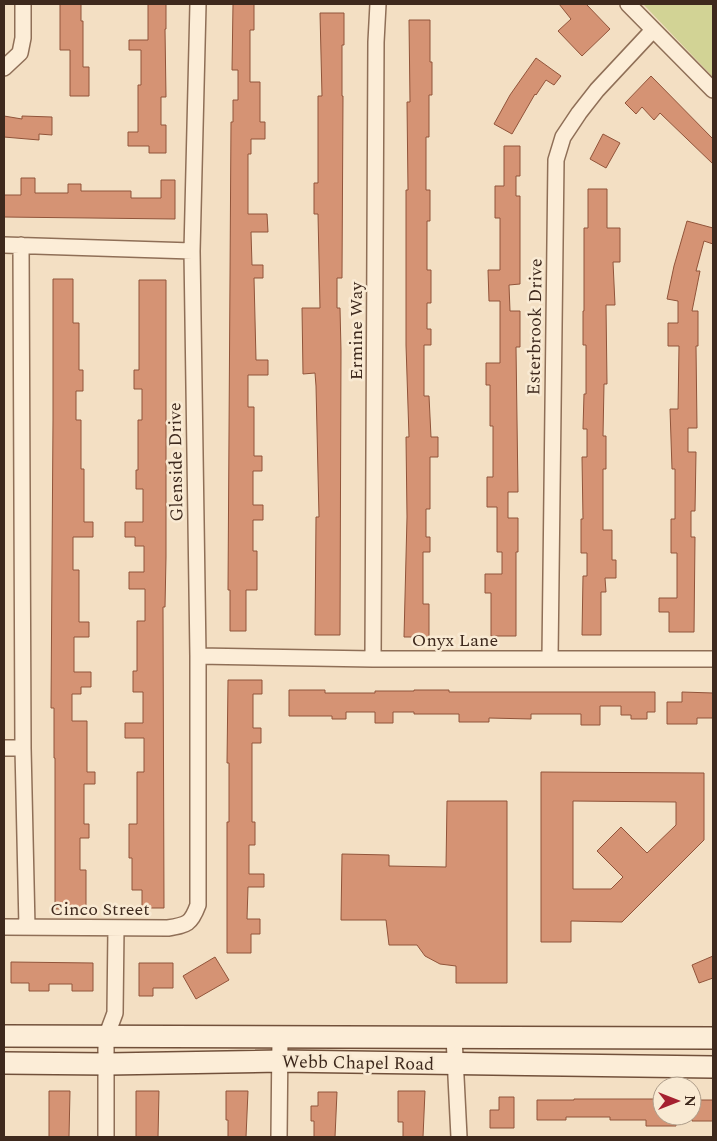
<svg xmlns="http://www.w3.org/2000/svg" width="717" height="1141" font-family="Spectral,serif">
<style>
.green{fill:#d2d395}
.building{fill:#d59374;stroke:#91543a;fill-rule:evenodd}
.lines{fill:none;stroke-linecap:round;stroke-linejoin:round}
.minor-casing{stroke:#8f6f57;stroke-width:18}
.secondary-casing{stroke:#71503a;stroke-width:24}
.minor{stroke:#fcedd7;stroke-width:15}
.secondary{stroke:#fcedd7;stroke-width:21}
.labels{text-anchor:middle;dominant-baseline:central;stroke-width:5;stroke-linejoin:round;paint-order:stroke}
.street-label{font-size:18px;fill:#3e291d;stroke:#f9ead3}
</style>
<rect width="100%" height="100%" fill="#f3dfc3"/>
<!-- green -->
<path class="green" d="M643,4H713V77Z"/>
<!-- building -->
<path class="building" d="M60,4H81V21H83V67H89V96H70V50H60Z
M148,4H166V29H165L166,97H161V125H166V153H149V146H128V132H138V85H141V50H129V40H148Z
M233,4H254V30H250V82H260V122H265V139H251V154H248V214H267L268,232H251L252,265H263V278H254L256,360H268V375H248V407H254V456H262V471H253V505H263V520H253V551H257V590H246V631H230V590H228L231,122H233V100H238V70H232Z
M559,4H586L610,29L582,56L558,31L571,19Z
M320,13H344V45H342V96H343L342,278H337V308H340L341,351L340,635H315L316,517H319L316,386L315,373L303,374L302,308H320L318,214H314V183H318V96H322Z
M409,20H430V62H432V95H429V137H426V190H430V221H427V270H431V303H427V329H431V345H424V396H429L431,437H438V457H430V509H426V537H430V552H423V604H429V637H404L407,517L406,437H409L406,345V190H408L407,102H410Z
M536,58L561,76L554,85L546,80L536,95L535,94L512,134L494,124L510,95Z
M651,76L713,139V164L660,113L654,120L642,107L636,114L625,103Z
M4,116L22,119V116L52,117V135L39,134V140L4,137Z
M603,134L620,143L606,168L590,159Z
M504,146H520V176H516V196H520V284L509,285L510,311H520V347H516L518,492H508V518H518V552H516V636H491V593H485V574H502V552H497V507H487V477H493V426H490V385H486V363H500V301H489L488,270H500V218H495V186H504Z
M21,178H35V193H68V184H81V191H131V198H161V180H175V219L4,217V195H21Z
M588,189H607V228H620V262H613L615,305H606L607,384H604L603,436H606V469H603V530H612V560H616V578H605L606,592H601V635H582L583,576H587V553H581V519H583L582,457H587V429H583L584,394H586V345H583V311H584V228H588Z
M687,221L713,228V244L704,241L696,271H700L692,311H698V346H696L697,428H688V452H696L695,511H691V537H695L694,632H669V612H659V598H677V553H671V519H675V469H672L670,409H678L679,346H668V323H678V301L667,299L674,266Z
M53,279H73V323H79V370H83V391H76V420H81V469H84V522H93V537H73V570H79V622H89V637H74V672H91V687H81V694H72V721H87V772H95V784H84V824H89V838H80V870H86V909H55V758H54V708H51L53,420Z
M139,280H166V557L165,607H163L164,908H142V890H132V858H129V824H137V772H144V738H125V723H143V692H133V671H137V621H145V589H129V572H144V546H135V537H125V522H143V489H136V470H138V420H142V389H134V370H139Z
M228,680H262V694H253V728H261V743H252V822H255V845H249V874H264V887H248L247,919H260V934H251V953H227V822H229V763H227Z
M289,690H325V693H375V691H414V690H449V692H655V712H647V719H631V715H621V706H600V725H581V714H531V719L489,718V722H459V714H414V712H393V723H375V712H346V719H332V716H289Z
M682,692L713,693V718H697V724H667V702H682Z
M541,772L704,773V840L622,922L571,921V942H541ZM573,801L676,802V825L647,853L621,827L597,851L623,877L611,889H573Z
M447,801H507V983H456V966L440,964L425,956L417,945H389L386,920H341L342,854L389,855V866L446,867Z
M713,956V978L699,983L692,965Z
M215,957L229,980L196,999L183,976Z
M11,962L93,963V991H72V984H49V991H29V983H11Z
M139,963H173V988H153V996H139Z
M49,1091H70L69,1137H49Z
M136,1091H159L158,1137H136Z
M226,1091H248L246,1137H228V1120H226Z
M398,1091H425L423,1137H403V1122H398Z
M318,1092H337L335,1137H314V1121H311V1106H318Z
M499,1097H514V1128H490V1110H499Z
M574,1099H662V1116H676V1126H646V1120H610V1117H566V1120H537V1100H574Z
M692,1100H713V1121H692Z"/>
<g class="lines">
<!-- minor casing -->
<g class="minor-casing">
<path id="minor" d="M628,4L713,90
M4,68L20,53L23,38V4
M4,245L192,251
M21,245L23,748L27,927
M198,656L373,659H713
M550,658L556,160L563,137L579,113L597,90L653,30
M373,659L376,42L378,4
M4,748H23
M4,927L168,928C187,925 191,924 198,905V656L192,251L198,4
M454,1037L459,1137
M106,1137V1037L115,1013L116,928
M279,1137L280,1037"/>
</g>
<!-- secondary casing -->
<g class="secondary-casing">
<path id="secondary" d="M4,1036L713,1038
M4,1063L108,1064L280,1061L713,1067"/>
</g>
<!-- minor -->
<use href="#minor" class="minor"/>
<!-- secondary -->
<use href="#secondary" class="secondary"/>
</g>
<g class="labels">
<!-- street labels -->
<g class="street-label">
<text transform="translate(535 327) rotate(-89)">Esterbrook Drive</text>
<text transform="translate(356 331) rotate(-90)">Ermine Way</text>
<text transform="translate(176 462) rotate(-91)">Glenside Drive</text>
<text x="455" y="640">Onyx Lane</text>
<text x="100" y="909">Cinco Street</text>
<text transform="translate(358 1063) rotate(1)">Webb Chapel Road</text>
</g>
</g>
<!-- border -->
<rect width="717" height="1141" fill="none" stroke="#3e291d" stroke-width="10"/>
<!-- north arrow -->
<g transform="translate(677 1101) rotate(90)"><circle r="24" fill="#f9ead3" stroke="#ae9d8a"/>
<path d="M0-4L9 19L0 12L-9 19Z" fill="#a5202f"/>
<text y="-8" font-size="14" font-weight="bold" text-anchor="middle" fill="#3e291d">N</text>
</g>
</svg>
